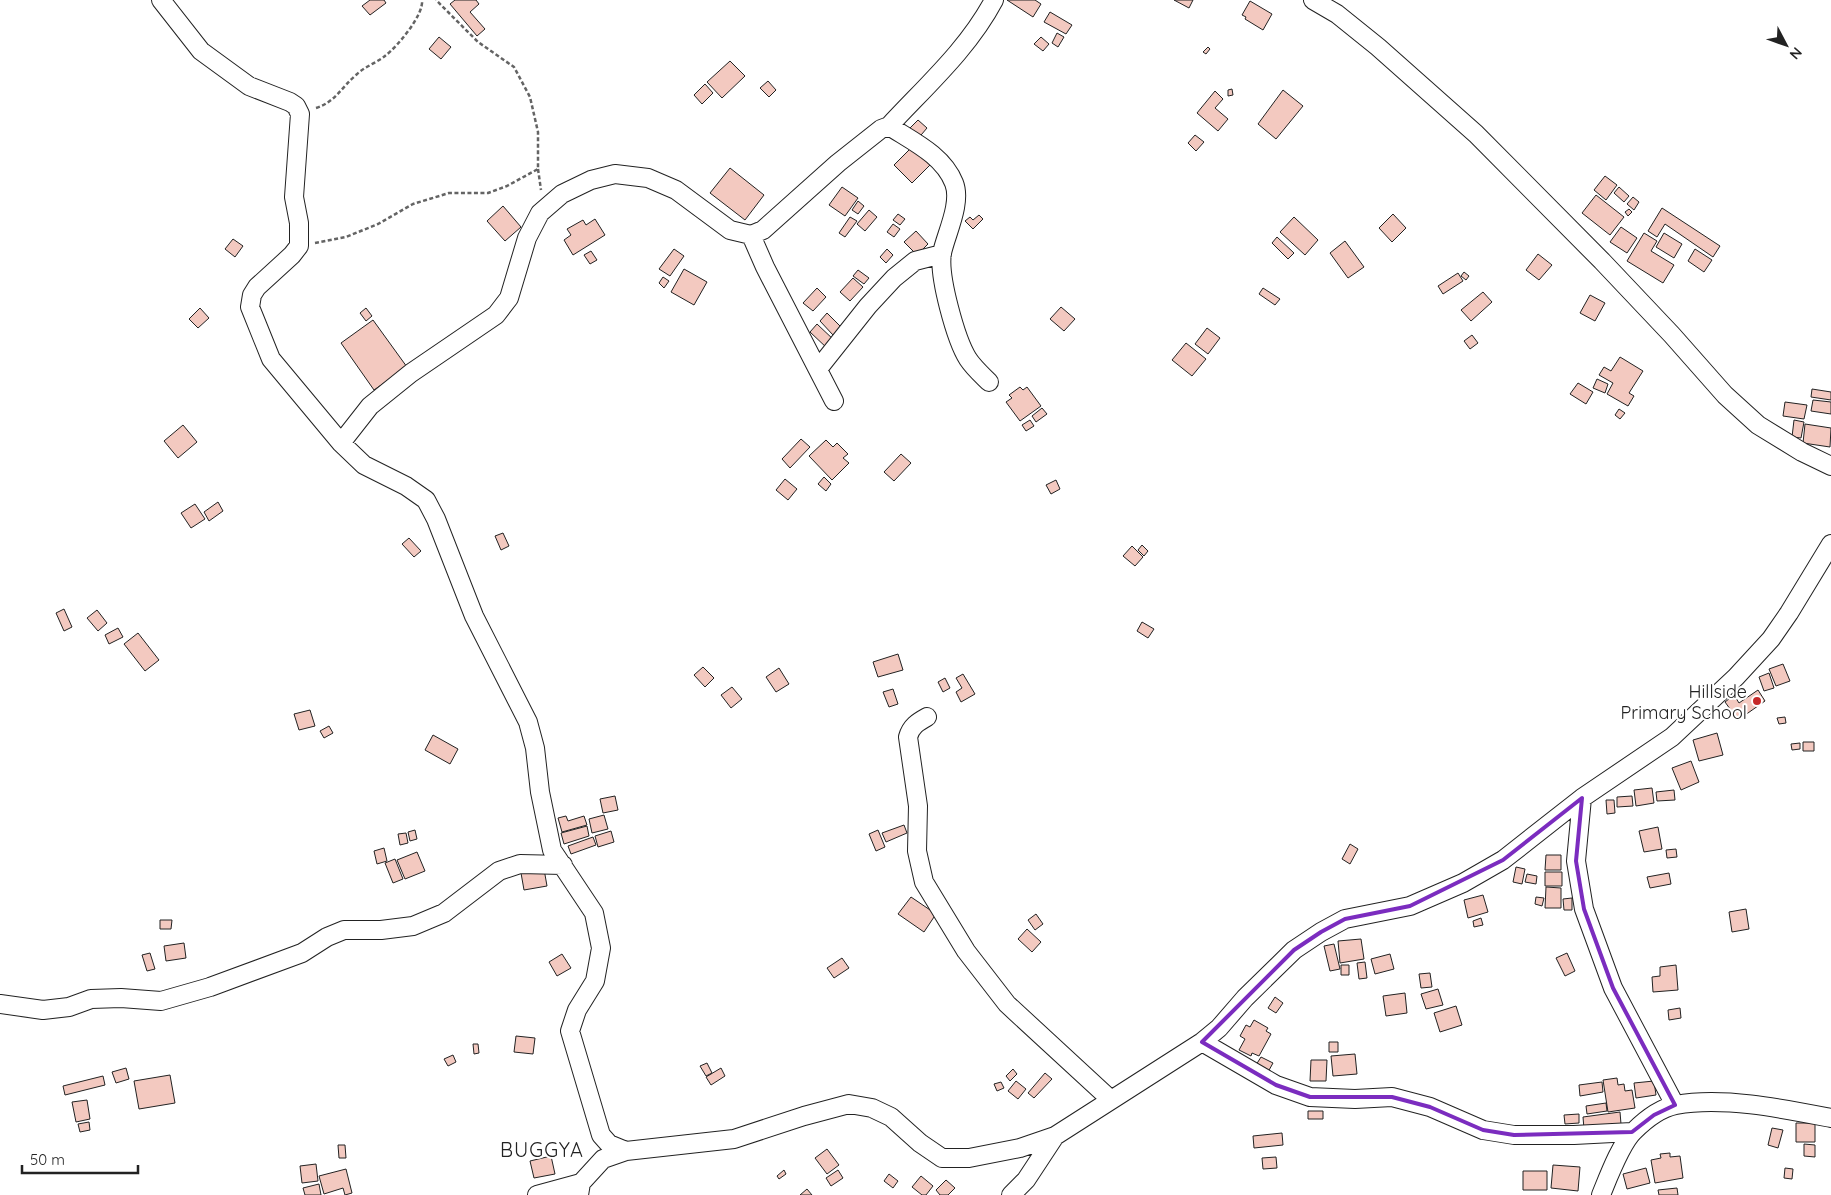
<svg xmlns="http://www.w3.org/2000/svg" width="1831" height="1195" font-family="Quicksand,sans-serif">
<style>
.building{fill:#f3c9c0;stroke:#222}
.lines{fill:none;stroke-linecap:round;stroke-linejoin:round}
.minor-casing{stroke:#222;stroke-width:20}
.path{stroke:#646464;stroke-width:2.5;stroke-dasharray:4 2.5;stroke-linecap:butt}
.minor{stroke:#fff;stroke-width:18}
.marked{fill:none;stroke:#7b2cbf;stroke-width:4;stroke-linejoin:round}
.poi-dot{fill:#c62828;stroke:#fff;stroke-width:2}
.labels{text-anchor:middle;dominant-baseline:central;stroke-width:4;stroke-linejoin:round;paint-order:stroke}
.poi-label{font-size:18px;fill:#222;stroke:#fff;text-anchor:end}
.quarter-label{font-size:20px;letter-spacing:1px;fill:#222;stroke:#fff}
</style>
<rect width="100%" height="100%" fill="#fff"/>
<!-- building -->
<path class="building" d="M370,0H384L386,3L370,15L362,6Z
M455,0H476L479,4L470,12L485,29L477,36L450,4Z
M1007,0H1035L1041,4L1033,17Z
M1174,0H1193L1189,8Z
M1250,1L1272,14L1263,30L1245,19L1246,17L1242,15Z
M1050,12L1072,25L1066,34L1044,22Z
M1057,33L1064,37L1058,47L1052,43Z
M439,37L451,47L441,59L429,49Z
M1041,37L1049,44L1043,51L1034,44Z
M1208,47L1210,49L1206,54L1203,52Z
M730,61L745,76L722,98L707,82Z
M768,81L776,90L769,97L760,88Z
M705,84L713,93L702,104L694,95Z
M1232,89L1233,95L1228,96V90Z
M1283,90L1303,106L1276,139L1258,124Z
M1215,91L1223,99L1215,108L1228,119L1218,131L1197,113Z
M918,120L927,128L916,141L906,132Z
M1195,135L1204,142L1196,151L1188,143Z
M913,146L931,164L912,183L894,165Z
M730,168L764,195L745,220L710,193Z
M1605,176L1617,185L1606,200L1594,190Z
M842,187L858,198L845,216L829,205Z
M1619,187L1629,196L1624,202L1614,193Z
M1596,195L1624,217L1610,235L1582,213Z
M1633,197L1639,202L1634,210L1627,204Z
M858,201L864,206L858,214L852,210Z
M503,206L521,227L505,241L487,221Z
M1662,208L1720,246L1713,257L1665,224L1657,237L1648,231Z
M1629,209L1632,212L1628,216L1625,212Z
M869,210L877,217L865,231L857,224Z
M898,214L905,219L900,225L893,220Z
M1393,214L1406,228L1392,242L1379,228Z
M979,215L983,219L973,229L965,221L970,217L973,220Z
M850,217L857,221L845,237L839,233Z
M1294,217L1318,240L1305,255L1280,232Z
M595,219L605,235L573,255L564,240L571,235L567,229L583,220L586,225Z
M893,224L900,229L894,237L887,232Z
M1621,227L1637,238L1627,253L1610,242Z
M916,231L928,244L917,255L904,242Z
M1644,233L1657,241L1651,251L1674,265L1663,283L1627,261Z
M1664,233L1682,244L1674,258L1656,247Z
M1277,237L1294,253L1288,259L1272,243Z
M233,239L243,246L235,257L225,249Z
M1345,241L1364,267L1348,278L1330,253Z
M674,249L684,256L670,276L659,269Z
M887,249L893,255L886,263L880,257Z
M1695,249L1712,260L1704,272L1688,261Z
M591,251L597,260L590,264L584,255Z
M1538,254L1552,265L1539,280L1526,270Z
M684,269L707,282L694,305L671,292Z
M858,270L869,278L864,284L853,276Z
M1464,272L1469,276L1466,280L1461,276Z
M1458,273L1463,281L1443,294L1438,286Z
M663,277L669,281L664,288L659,283Z
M853,278L863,287L850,301L840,292Z
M817,288L826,297L813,311L803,303Z
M1263,288L1280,299L1275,305L1259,294Z
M1483,292L1492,302L1471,321L1461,310Z
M1590,295L1605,303L1595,321L1580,313Z
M1061,307L1075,319L1064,331L1050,319Z
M200,308L209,318L198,328L189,319Z
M366,308L372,316L366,321L360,313Z
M827,313L841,327L833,335L820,321Z
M373,320L407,367L374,390L341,343Z
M817,324L835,341L828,349L810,332Z
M1207,328L1220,338L1208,354L1195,344Z
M1472,335L1478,343L1470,349L1464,341Z
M1186,343L1206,359L1192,376L1172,360Z
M1620,357L1643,371L1629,393L1634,396L1628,406L1607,394L1613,383L1599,375L1604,367L1611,371Z
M1597,379L1608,384L1605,393L1593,388Z
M1578,383L1593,392L1586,404L1570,394Z
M1020,387L1023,390L1027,387L1041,406L1020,421L1006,402L1012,398L1009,395Z
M1812,389L1831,392V400L1811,397Z
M1813,400L1831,402V414L1811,411Z
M1785,402L1807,405L1804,419L1783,416Z
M1042,408L1047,414L1036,422L1032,416Z
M1619,409L1625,413L1620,419L1615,415Z
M1030,420L1034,426L1026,431L1022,425Z
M1794,420L1804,422L1801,438L1792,437Z
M1805,424L1831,428L1830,447L1803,443Z
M183,425L197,442L178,458L164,441Z
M801,439L810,447L790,468L782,459Z
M826,440L833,447L837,443L848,454L843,458L849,463L832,480L809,456Z
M901,454L911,463L894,481L884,472Z
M824,477L831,484L826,491L818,484Z
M785,479L797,489L788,500L776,490Z
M1056,480L1060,489L1051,494L1046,485Z
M218,502L223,511L209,521L204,512Z
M195,504L205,519L191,528L181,513Z
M503,533L509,546L501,550L495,536Z
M409,538L421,551L414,557L402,544Z
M1142,545L1148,551L1144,556L1138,550Z
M1132,546L1143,557L1135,566L1123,556Z
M64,609L72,627L64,631L56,613Z
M97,610L107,623L98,631L87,618Z
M1142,622L1154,629L1148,638L1137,631Z
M118,628L123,637L109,644L105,635Z
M138,633L159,660L145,671L124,644Z
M898,654L903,670L878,677L873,662Z
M1783,664L1790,681L1776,686L1769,669Z
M703,667L714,678L705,687L694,675Z
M779,668L789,684L776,692L766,677Z
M1769,673L1774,688L1764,691L1759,677Z
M963,674L975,694L961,702L956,692L962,688L956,678Z
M945,678L950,688L943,692L938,682Z
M732,687L742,699L731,708L721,695Z
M893,689L898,704L889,707L883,692Z
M1758,690L1765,701L1738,720L1725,702L1734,695L1739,703Z
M310,710L315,726L299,730L294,714Z
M1785,717L1786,723L1779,724L1777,718Z
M329,726L333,733L324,738L320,731Z
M1717,733L1723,755L1699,761L1693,740Z
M433,735L458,749L450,764L425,750Z
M1803,742H1814V751H1803Z
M1800,743V749L1792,750L1791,744Z
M1691,761L1699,782L1681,790L1672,768Z
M1652,788L1654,803L1636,806L1634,790Z
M1674,790L1675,800L1657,801L1656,792Z
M615,796L618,810L603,813L600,799Z
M1632,796L1633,806L1617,807V797Z
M1606,800H1614L1615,813L1607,814Z
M604,815L608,829L592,833L589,819Z
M566,816L568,821L584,816L587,825L562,832L558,818Z
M904,825L907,833L886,842L882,833Z
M587,826L589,836L564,844L561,833Z
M1658,827L1662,849L1644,852L1639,831Z
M415,830L417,839L410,841L408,832Z
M878,830L885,847L876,851L869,834Z
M611,831L614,842L598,847L595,836Z
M406,833L408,843L400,845L398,834Z
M593,837L596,845L571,854L568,846Z
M1350,844L1358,849L1350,864L1342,859Z
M384,848L387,861L377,864L374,851Z
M1676,849L1677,857L1667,858L1666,850Z
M417,852L425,871L405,879L397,860Z
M1546,855H1561V870H1545Z
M395,859L403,879L393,883L385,863Z
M1516,867L1525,869L1522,884L1513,882Z
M544,869L547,886L524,890L521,873Z
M1545,872H1562V886H1545Z
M1669,873L1671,884L1650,888L1647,877Z
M1527,874L1537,876L1536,884L1525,882Z
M1546,887L1561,888V908H1545Z
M1483,895L1488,912L1468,918L1464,900Z
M911,897L936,914L924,932L898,914Z
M1536,897L1544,898L1542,906L1535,904Z
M1572,898V910H1564L1563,899Z
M1746,909L1749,929L1732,932L1729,912Z
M1036,914L1043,924L1035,930L1028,920Z
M1481,918L1483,925L1474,927L1473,921Z
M160,920H172L171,929H160Z
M1027,929L1041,942L1032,952L1018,939Z
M1361,939L1364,959L1340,963L1338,941Z
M184,943L186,958L166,961L164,946Z
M1334,944L1340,969L1330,971L1324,946Z
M150,953L155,969L147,971L142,955Z
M1567,953L1575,971L1565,976L1556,958Z
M562,954L571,968L557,976L549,962Z
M1390,954L1394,969L1375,974L1371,959Z
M842,958L849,968L834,978L827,968Z
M1365,962L1367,978L1359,979L1357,963Z
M1341,965H1349V975H1341Z
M1676,965L1678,990L1653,992L1652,977L1660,976V967Z
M1430,973L1432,987L1421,988L1419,974Z
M1438,989L1443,1005L1426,1009L1421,994Z
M1405,993L1407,1013L1386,1016L1383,996Z
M1275,997L1283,1003L1276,1013L1268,1008Z
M1456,1006L1462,1025L1440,1032L1434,1013Z
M1680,1008L1681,1018L1669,1020L1668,1010Z
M1254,1020L1268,1028L1266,1031L1271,1034L1259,1056L1252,1053L1251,1056L1239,1050L1245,1039L1240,1036L1246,1025L1250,1027Z
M516,1036L535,1038L533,1054L514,1052Z
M1329,1042H1338V1052H1329Z
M473,1044H478L479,1053L474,1054Z
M1355,1054L1357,1074L1333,1076L1331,1056Z
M453,1055L456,1062L448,1066L444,1059Z
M1261,1057L1273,1063L1268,1072L1256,1065Z
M1311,1060H1327L1326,1081H1310Z
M707,1063L712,1073L706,1076L700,1066Z
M126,1068L129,1079L116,1083L112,1072Z
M721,1068L725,1076L711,1085L706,1077Z
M1013,1069L1017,1074L1010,1081L1006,1076Z
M1045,1073L1052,1079L1034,1098L1028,1093Z
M170,1075L175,1103L139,1109L134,1081Z
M103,1076L105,1085L65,1095L63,1086Z
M1617,1078L1618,1085L1624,1084L1625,1091L1632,1090L1635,1108L1608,1112L1603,1080Z
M1016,1081L1026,1089L1018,1099L1008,1091Z
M1654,1081L1656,1095L1636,1098L1634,1083Z
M1001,1082L1004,1088L997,1091L994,1084Z
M1602,1082L1603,1092L1580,1096L1579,1085Z
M87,1100L90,1119L76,1122L72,1102Z
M1606,1103L1607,1111L1587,1114L1586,1106Z
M1308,1111H1323V1119H1308Z
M1620,1112L1621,1124L1584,1129L1583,1117Z
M1579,1114V1123L1565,1124L1564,1115Z
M89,1122L90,1130L80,1132L78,1124Z
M1796,1123H1815V1142H1796Z
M1772,1128L1783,1130L1778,1148L1768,1145Z
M1282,1133L1283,1145L1254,1148L1253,1136Z
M1804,1144L1815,1145V1157L1804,1156Z
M338,1145H345L346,1158H339Z
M827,1149L839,1165L827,1174L815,1158Z
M1670,1153V1157L1680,1156L1683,1178L1655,1183L1651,1160L1661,1158L1660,1154Z
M551,1156L555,1174L534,1178L530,1161Z
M1276,1157L1277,1168L1263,1169L1262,1158Z
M316,1164L318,1181L302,1183L300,1166Z
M1553,1165L1580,1167L1578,1191L1551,1188Z
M1646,1168L1650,1183L1627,1189L1623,1174Z
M1785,1168L1793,1169L1792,1179L1784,1178Z
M346,1169L352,1193L345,1195L343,1188L324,1194L319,1176Z
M784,1170L786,1174L779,1179L777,1176Z
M838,1170L843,1178L831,1186L826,1178Z
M1523,1171H1547V1190H1523Z
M889,1174L898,1181L893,1188L884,1181Z
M921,1176L933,1186L926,1195H922L912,1187Z
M946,1180L955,1188L948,1195H940L936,1190Z
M319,1184L321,1195H305L303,1188Z
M1677,1188L1678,1195H1659L1658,1190Z
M807,1189L812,1195H800Z"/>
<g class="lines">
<!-- minor casing -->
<g class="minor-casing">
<path id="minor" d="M161,0L201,51L249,86L290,102L296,106L300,114L294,197L299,223V246L292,255L257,287L252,295L250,307L271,359L341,443L364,465L406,486L426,500L436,519L474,616L528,722L535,748L540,792L552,850L594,913L601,948L595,981L577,1010L570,1031L601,1135L609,1144L626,1151
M1313,0L1337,14L1378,47L1476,134L1602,261L1672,335L1725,395L1758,425L1802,452L1831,466
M889,126C912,141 943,155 954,183C962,203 946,234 942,253C938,276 956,340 968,359C974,368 982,375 989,382
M751,235L765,267L834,401
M818,369L868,306L894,278L915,261L942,254
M341,443L370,406L411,373L496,315L509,298L527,238L540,213L562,194L591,180L615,174L648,178L676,190L730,230L751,235L763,230L838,163L881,129L889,126C926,86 968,49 994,0
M927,717C918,722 911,726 908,737L918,806L917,851L924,882L966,951L1007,1004L1110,1099
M1582,798L1576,861L1584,909L1613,988L1675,1105
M0,1004L43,1010L69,1007L91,999L121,998L161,1001L210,987L302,953L327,937L344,930H381L413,926L444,913L499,871L520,864L563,865
M1202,1042L1276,1085L1310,1097L1355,1099L1392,1097L1430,1107L1483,1130L1514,1135H1574L1632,1132
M537,1195L581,1183
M579,1195L581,1183L603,1159L626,1151L734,1139L804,1116L849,1104L872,1108L891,1117L920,1143L942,1158H969L1020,1148L1055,1136L1202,1042L1219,1028L1245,998L1294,950L1321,932L1345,919L1410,906L1463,883L1503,860L1582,798L1672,737L1736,677L1771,639L1789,613L1831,544
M1011,1195L1026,1180L1055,1136
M1601,1195C1608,1178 1621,1143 1634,1131C1645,1120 1661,1108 1676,1105C1722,1096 1785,1109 1831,1118"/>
</g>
<!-- path -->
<path class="path" d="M316,108C335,102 341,88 356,75C364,67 376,63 385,56C397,47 424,15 422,0
M538,169L541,190
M315,243L346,237L378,224L413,204L449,193H488L507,186L538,169V132L530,97L514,67L478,42L436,0"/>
<!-- minor -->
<use href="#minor" class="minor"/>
</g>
<!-- marked area -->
<path class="marked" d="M1582,798L1576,861L1584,909L1613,988L1675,1105L1654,1115L1632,1132L1514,1135L1483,1130L1430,1107L1392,1097H1310L1276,1085L1202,1042L1294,950L1321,932L1345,919L1410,906L1503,860Z"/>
<!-- markers -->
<circle class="poi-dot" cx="1757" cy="701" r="5"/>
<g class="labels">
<!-- poi labels -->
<g class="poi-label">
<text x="1747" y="691">Hillside<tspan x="1747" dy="21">Primary School</tspan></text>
</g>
<!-- quarter labels -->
<g class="quarter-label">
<text x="542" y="1149">BUGGYA</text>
</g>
</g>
<!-- north arrow -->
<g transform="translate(1786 45) rotate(131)" stroke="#ffffff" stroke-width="4" paint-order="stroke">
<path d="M0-4L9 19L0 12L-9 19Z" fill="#222222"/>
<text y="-8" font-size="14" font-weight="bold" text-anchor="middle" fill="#222222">N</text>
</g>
<!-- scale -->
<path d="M22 1165v8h116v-8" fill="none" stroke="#222222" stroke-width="2.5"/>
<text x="30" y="1165" font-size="15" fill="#222222" stroke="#ffffff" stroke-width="4" paint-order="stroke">50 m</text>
</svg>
